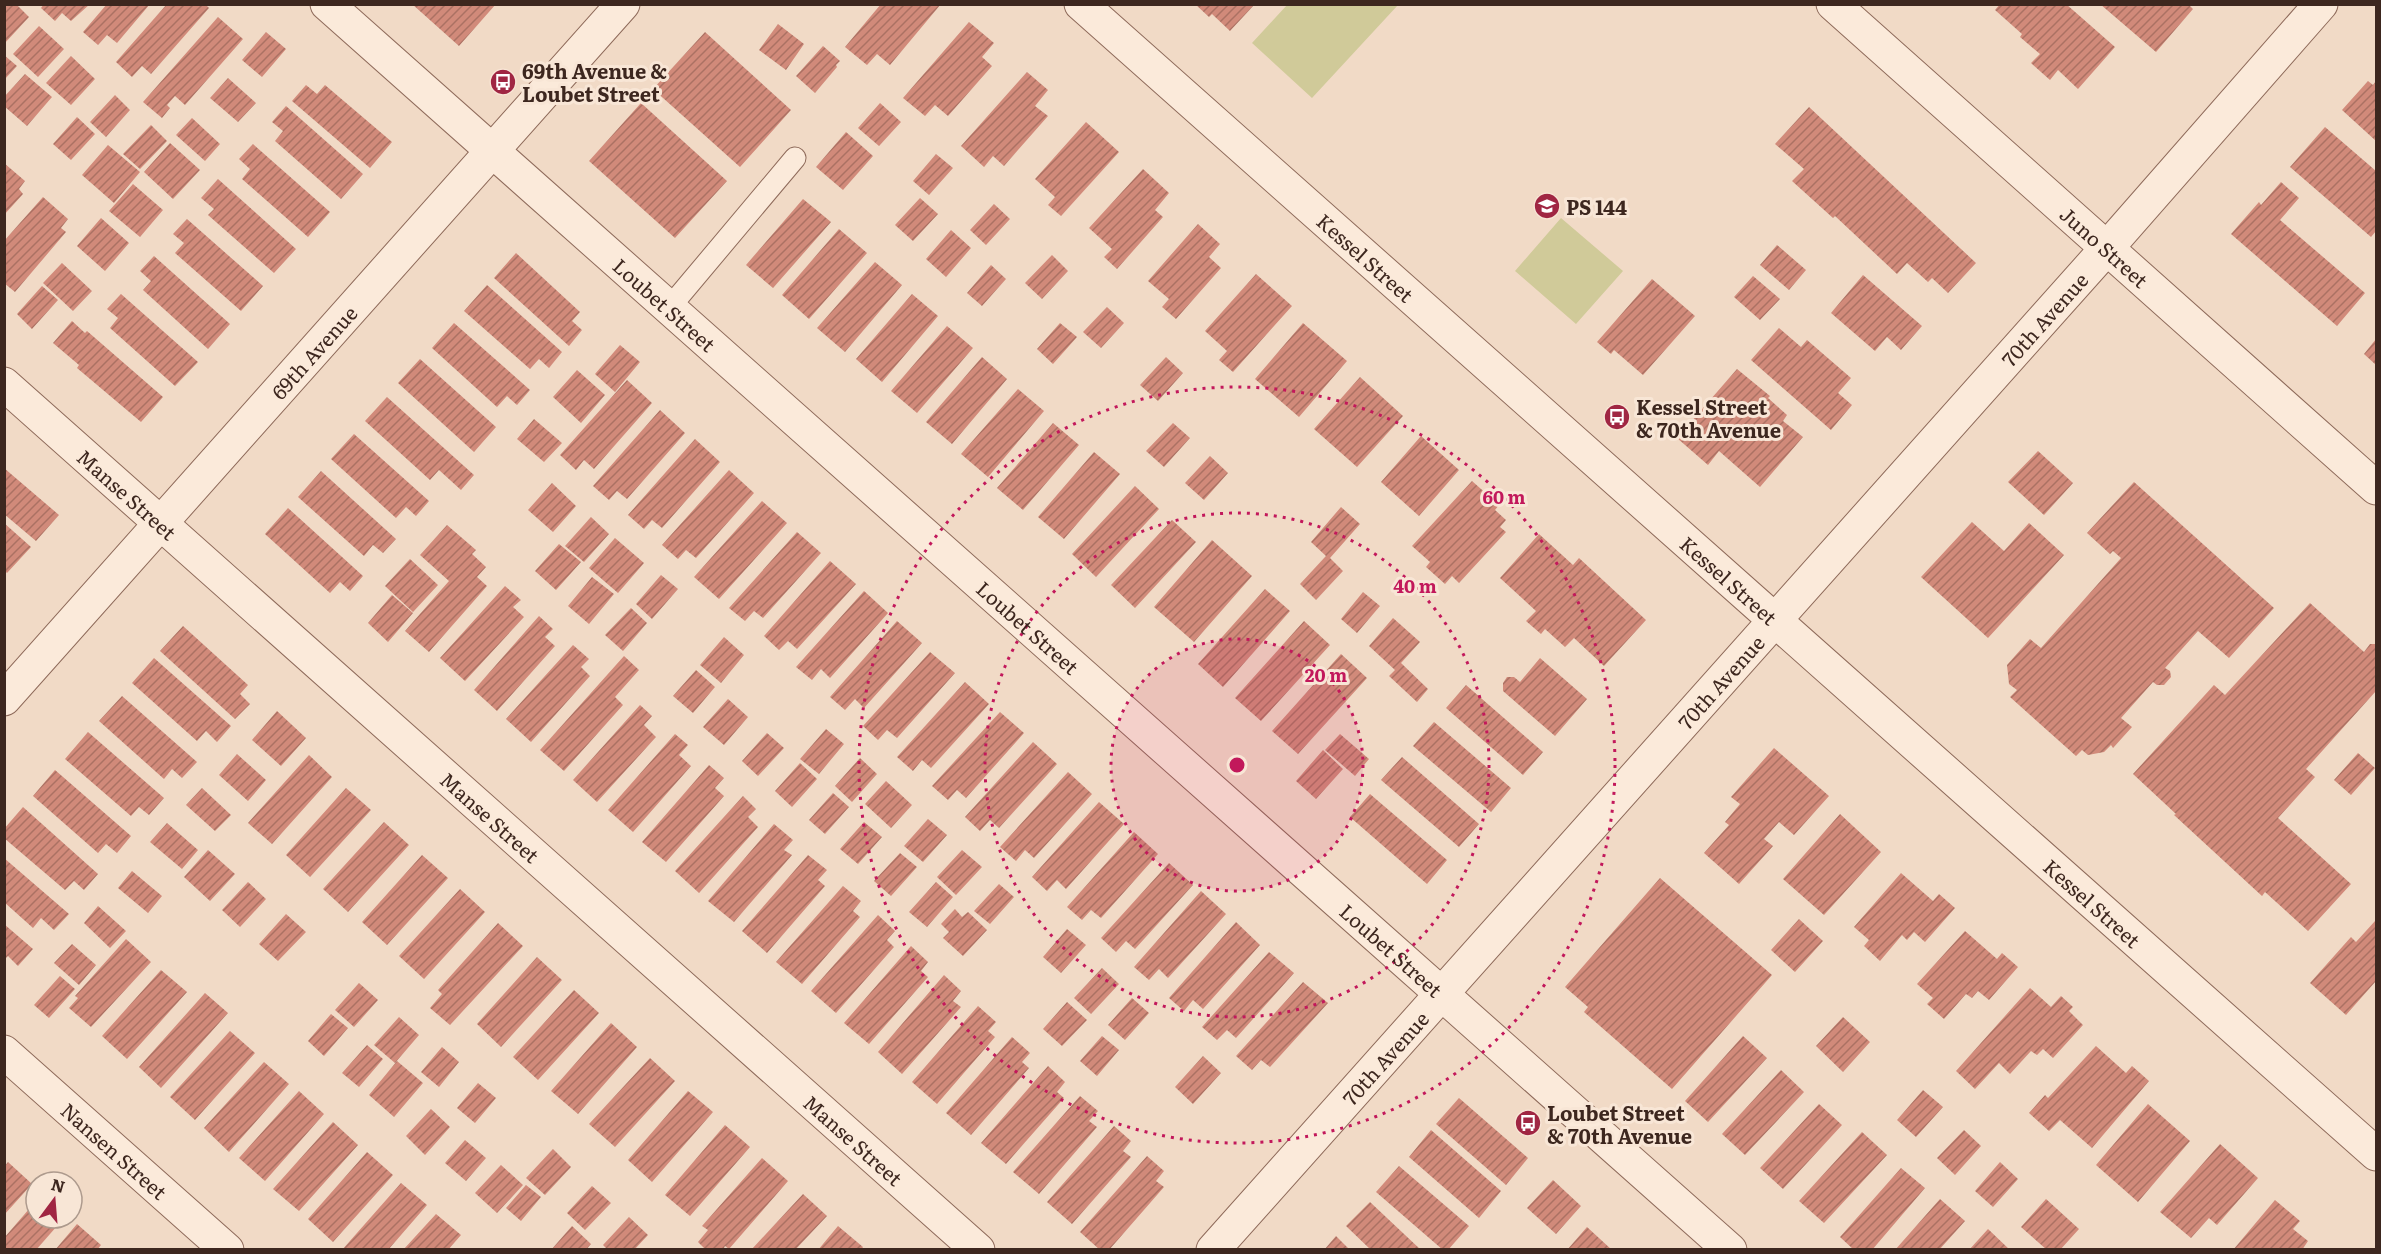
<svg xmlns="http://www.w3.org/2000/svg" width="2381" height="1254" font-family="Literata,serif">
<style>
.pitch{fill:#d0ca99}
.building{fill:url(#building-hatch)}
.lines{fill:none;stroke-linecap:round;stroke-linejoin:round}
.service-casing{stroke:#8e6a5a;stroke-width:23}
.minor-casing{stroke:#8e6a5a;stroke-width:35}
.service{stroke:#fbeada;stroke-width:21}
.minor{stroke:#fbeada;stroke-width:33}
.ring{fill:none;stroke:#c2185b;stroke-width:3;stroke-dasharray:3 6}
.labels{text-anchor:middle;dominant-baseline:central;stroke-width:6;stroke-linejoin:round;paint-order:stroke}
.poi-label{font-size:20px;font-weight:bold;fill:#3d271f;stroke:#f8e6d6;text-anchor:start}
.street-label{font-size:20px;fill:#3d271f;stroke:#f8e6d6}
.centre{fill:#c2185b;stroke:#f8e6d6;stroke-width:3}
.ring-label{font-size:18px;text-anchor:middle;font-weight:bold;fill:#c2185b;stroke:#f8e6d6;stroke-width:6;stroke-linejoin:round;paint-order:stroke}
</style>
<defs>
<pattern id="building-hatch" width="6" height="6" patternUnits="userSpaceOnUse" patternTransform="scale(1.5)"><rect width="6" height="6" fill="#d18a7a"/><path d="M-1 1l2-2M0 6l6-6M5 7l2-2" fill="none" stroke="#ab7163"/></pattern>
</defs>
<rect width="100%" height="100%" fill="#f1dac6"/>
<!-- pitch -->
<path class="pitch" d="M1287,5V4L1398,5L1312,98L1252,43Z
M1561,218L1623,271L1576,324L1515,271Z"/>
<!-- building -->
<path class="building" d="M8,4H16L29,17L4,44V8Z
M44,4H90L71,21L62,13L55,21L41,8Z
M107,4H150L117,43L107,35L98,45L83,32Z
M167,4H205L209,8L151,74L142,66L132,77L116,62Z
M412,4H496L459,46Z
M881,4H941L890,65L877,54L867,65L845,47Z
M1195,4H1255L1230,31L1212,14L1209,17Z
M2000,4H2066L2115,47L2078,89L2058,70L2050,80L2031,63L2040,54L2020,37L2022,34L1995,10Z
M2100,4H2188L2193,9L2156,52Z
M218,17L243,39L185,105L175,96L167,105L170,108L162,118L143,102Z
M969,22L994,43L982,57L992,66L948,116L935,105L925,116L903,98Z
M778,24L804,44L786,70L759,50Z
M39,26L64,49L38,77L13,54Z
M266,32L286,49L262,77L242,60Z
M705,32L791,110L740,167L653,89Z
M823,46L840,61L836,65L837,67L815,93L796,76Z
M4,55L17,66L4,80Z
M71,56L95,79L71,105L46,83Z
M1027,72L1048,90L1035,106L1048,116L1004,166L993,156L984,167L961,146Z
M25,74L52,97L27,126L4,106V97Z
M228,78L256,103L238,122L210,98Z
M2368,81L2373,85L2376,81V141L2342,110Z
M306,85L317,94L325,85L392,142L370,168L292,101Z
M115,95L130,110L106,137L90,122Z
M641,103L727,181L675,238L589,161Z
M880,103L901,122L879,146L858,128Z
M286,106L363,174L341,199L275,141L283,131L272,122Z
M1809,107L1976,263L1948,293L1932,278L1928,282L1907,263L1897,274L1835,216L1833,218L1792,181L1804,169L1775,144Z
M77,117L95,134L71,160L53,144Z
M192,118L220,144L205,161L176,135Z
M1086,122L1119,152L1061,216L1048,205L1055,197L1035,179Z
M151,125L167,141L140,169L123,154Z
M2325,127L2376,171V231L2371,237L2290,167Z
M846,132L873,156L843,190L816,167Z
M170,143L200,170L173,199L144,172Z
M253,144L330,212L308,237L242,179L250,169L239,159Z
M108,145L140,172L114,203L82,175Z
M936,154L953,168L929,195L913,181Z
M4,163L25,181L19,189L23,194L4,215Z
M1143,169L1169,193L1155,210L1163,217L1117,269L1104,257L1112,249L1089,228Z
M218,179L296,249L274,273L208,215L214,209L201,198Z
M2281,182L2299,198L2280,220L2365,293L2337,326L2231,234L2259,202L2261,205Z
M133,184L163,210L140,237L109,211Z
M43,197L68,219L61,228L66,232L15,292L4,283V241Z
M920,198L938,214L913,241L895,225Z
M803,199L831,222L773,288L746,265Z
M994,204L1010,219L986,245L970,230Z
M101,218L129,243L105,271L77,246Z
M187,219L263,286L241,311L175,253L184,243L173,234Z
M1198,224L1220,244L1209,257L1221,268L1176,319L1162,307L1169,299L1148,281Z
M839,229L867,253L809,319L782,295Z
M951,230L971,248L946,277L926,259Z
M1777,245L1806,270L1789,290L1760,265Z
M516,253L580,312L572,321L582,330L569,346L494,278Z
M1052,255L1068,271L1042,299L1025,283Z
M154,256L230,324L208,349L143,290L151,281L140,271Z
M875,262L902,285L845,352L817,328Z
M62,263L92,291L73,311L43,283Z
M991,265L1006,279L982,306L967,293Z
M1256,274L1292,306L1233,372L1219,360L1227,351L1205,331Z
M1863,275L1922,326L1901,350L1887,337L1875,351L1831,313Z
M1753,276L1780,299L1760,320L1734,297Z
M1652,279L1695,316L1643,375L1614,350L1611,354L1597,342Z
M487,285L562,352L549,368L539,359L530,369L464,311Z
M42,286L58,300L32,329L17,314Z
M121,294L198,362L175,386L110,328L118,318L107,309Z
M912,294L938,316L882,382L856,359Z
M1107,307L1124,323L1101,348L1083,332Z
M72,321L85,333L87,331L163,397L141,422L77,368L79,365L53,343Z
M454,323L530,390L517,405L507,396L497,407L432,348Z
M1060,323L1077,337L1053,364L1037,349Z
M1303,323L1347,361L1299,417L1255,379Z
M947,326L973,348L917,413L891,391Z
M1779,328L1801,347L1807,340L1851,378L1838,393L1852,405L1831,430L1751,360Z
M2376,339V365L2364,354Z
M620,345L640,362L615,392L595,374Z
M982,357L1007,379L952,444L926,422Z
M1166,357L1183,373L1158,401L1140,385Z
M420,359L496,427L474,452L398,383Z
M1737,369L1770,396L1768,398L1787,415L1783,421L1803,437L1760,487L1719,451L1708,465L1677,438Z
M577,370L605,395L581,423L553,397Z
M1360,377L1403,416L1357,467L1314,429Z
M627,380L652,403L594,469L584,460L576,470L560,455Z
M1018,389L1044,411L988,477L961,454Z
M387,397L474,475L461,490L439,470L430,480L365,421Z
M660,410L685,433L627,499L617,491L609,500L593,486Z
M534,419L562,443L544,462L517,439Z
M1053,423L1079,445L1023,510L997,488Z
M1173,423L1190,438L1164,467L1146,451Z
M354,434L429,501L416,516L406,507L396,518L331,459Z
M1421,436L1459,470L1419,516L1381,482Z
M695,439L720,462L662,528L652,520L644,529L628,515Z
M2038,451L2073,483L2044,515L2008,482Z
M1094,452L1120,474L1064,539L1038,517Z
M1210,456L1228,473L1204,500L1185,483Z
M4,468L59,515L36,541L4,514Z
M729,470L754,493L696,558L686,550L678,559L662,545Z
M321,471L396,539L383,553L373,545L364,556L298,497Z
M1472,481L1499,505L1495,510L1506,520L1500,527L1506,532L1459,583L1452,576L1445,584L1426,567L1430,562L1412,546Z
M2134,482L2274,608L2229,658L2198,631L2165,668L2170,671L2171,677L2164,685H2157L2153,682L2121,718L2132,727L2113,748L2111,745L2104,752L2088,755L2082,750L2076,756L2010,697L2017,690L2009,684L2007,665L2030,639L2041,648L2121,558L2113,551L2110,554L2087,533Z
M552,483L576,506L553,532L528,510Z
M1135,486L1159,509L1096,577L1072,554Z
M762,501L787,523L719,599L694,577Z
M1341,507L1360,524L1330,558L1343,571L1316,600L1300,584L1326,556L1311,542Z
M288,508L363,576L350,591L340,582L330,593L265,534Z
M591,517L609,534L584,562L565,546Z
M1172,520L1196,542L1135,608L1111,585Z
M1972,522L2004,551L2029,523L2064,555L1988,638L1921,577Z
M4,523L31,547L7,573L4,570Z
M447,525L476,550L472,554L486,567L477,577L487,586L429,652L405,631L449,581L420,555Z
M797,532L821,553L763,618L754,611L745,621L729,608Z
M1539,534L1573,565L1579,558L1646,620L1604,666L1574,638L1565,647L1545,629L1541,634L1526,621L1536,611L1500,578Z
M615,538L644,563L618,593L589,568Z
M1212,540L1252,576L1194,642L1154,607Z
M559,544L581,562L556,590L535,571Z
M410,559L438,585L413,612L385,586Z
M830,561L856,584L797,649L788,641L779,650L764,636Z
M661,575L678,589L652,619L636,604Z
M592,577L614,594L589,624L568,606Z
M505,586L521,600L513,607L524,617L465,681L440,658Z
M1265,589L1290,611L1223,687L1198,664Z
M864,591L888,613L830,678L821,669L812,680L796,667Z
M1363,592L1380,606L1357,633L1341,619Z
M392,595L413,613L388,642L368,623Z
M2310,603L2364,652L2370,644H2376V691L2306,769L2315,777L2278,818L2351,884L2308,931L2265,892L2262,896L2174,815L2176,814L2133,774L2214,685L2225,695Z
M631,608L647,623L623,651L605,635Z
M539,616L553,629L545,637L555,646L497,711L474,690Z
M1393,618L1420,642L1401,663L1428,689L1417,702L1389,676L1395,670L1369,646Z
M897,621L922,643L864,708L855,699L845,710L830,697Z
M1304,621L1330,645L1261,721L1235,698Z
M183,626L248,685L240,694L250,704L235,719L160,651Z
M724,637L744,655L721,683L700,665Z
M573,645L589,659L581,667L590,676L531,742L506,719Z
M930,652L955,673L897,738L887,730L878,740L863,726Z
M1341,654L1367,678L1298,754L1272,731Z
M624,656L639,670L615,697L623,705L564,771L540,750Z
M154,658L231,726L217,742L206,731L197,741L132,683Z
M1540,658L1587,699L1555,736L1503,691V683L1507,677H1514L1520,682Z
M696,670L715,687L693,713L673,696Z
M965,682L989,704L931,768L922,760L913,771L897,757Z
M1466,685L1543,752L1523,775L1446,708Z
M122,696L197,762L182,778L172,769L164,779L99,721Z
M728,699L748,717L724,745L703,727Z
M640,705L652,716L644,725L656,737L597,802L573,780Z
M277,711L306,738L281,766L252,740Z
M1000,712L1024,733L966,798L957,790L948,800L932,786Z
M1434,722L1511,788L1491,812L1413,746Z
M826,729L844,744L819,774L800,759Z
M88,732L164,798L149,815L139,807L131,816L65,759Z
M767,733L784,748L758,776L742,761Z
M675,734L688,745L679,755L691,766L633,832L608,810Z
M1340,734L1369,759L1355,776L1325,750Z
M1033,742L1057,764L999,828L990,820L980,831L965,817Z
M1774,748L1829,796L1794,835L1779,822L1764,839L1773,846L1739,884L1704,853L1729,825L1725,822L1740,804L1731,797Z
M1323,750L1343,769L1316,799L1296,781Z
M2358,753L2375,768L2351,795L2334,780Z
M237,754L266,780L248,801L219,775Z
M309,755L332,777L272,844L248,823Z
M1402,757L1479,824L1459,847L1381,780Z
M860,758L877,774L852,802L835,786Z
M800,763L817,779L792,807L775,791Z
M709,765L724,778L715,788L724,796L666,862L642,842Z
M55,770L131,836L117,853L106,844L98,853L33,796Z
M1068,772L1092,794L1034,858L1025,850L1016,861L1000,847Z
M886,781L912,805L891,828L865,804Z
M202,788L231,815L215,831L186,805Z
M346,788L371,810L310,877L286,855Z
M833,793L849,807L825,834L809,820Z
M1370,794L1447,860L1427,884L1350,817Z
M743,796L756,809L748,817L758,827L699,893L675,871Z
M1099,802L1124,824L1066,889L1057,880L1047,891L1032,877Z
M23,807L98,874L84,890L74,881L65,890L4,838V829Z
M1840,814L1881,852L1824,915L1783,879Z
M928,819L947,835L923,862L904,846Z
M384,822L409,845L348,912L323,889Z
M864,822L882,837L858,864L840,849Z
M167,823L198,850L182,869L150,842Z
M774,824L793,840L784,850L792,855L734,922L708,901Z
M1134,832L1158,854L1101,918L1091,910L1082,920L1067,907Z
M208,850L235,874L210,901L184,877Z
M962,850L982,867L956,895L937,877Z
M900,853L917,867L891,896L874,881Z
M422,855L448,878L387,945L362,922Z
M808,855L827,870L818,880L825,886L767,953L742,931Z
M4,858L69,914L54,930L41,918L33,928L4,902Z
M1169,863L1193,885L1135,949L1126,941L1116,952L1101,938Z
M132,871L162,896L148,913L118,888Z
M1901,873L1933,901L1939,894L1955,908L1925,942L1914,932L1907,940L1902,935L1880,961L1864,946L1869,940L1854,927Z
M1660,878L1772,975L1672,1089L1584,1012L1588,1007L1565,987Z
M248,882L266,899L240,927L222,910Z
M936,882L953,897L927,927L909,912Z
M999,884L1014,897L990,924L974,911Z
M843,886L861,901L853,911L860,917L802,984L776,962Z
M460,889L485,912L424,979L399,956Z
M1201,891L1226,914L1168,978L1159,969L1149,980L1134,967Z
M98,906L126,931L110,948L84,923Z
M955,909L962,917L968,912L987,930L963,956L943,938L949,932L941,924Z
M286,914L306,932L278,961L259,944Z
M878,915L895,931L887,940L894,947L836,1013L811,991Z
M1799,919L1823,941L1795,972L1771,950Z
M2375,921L2376,981L2346,1015L2310,983L2351,937L2356,942Z
M1236,922L1260,945L1203,1009L1193,1000L1184,1011L1169,998Z
M498,923L523,946L450,1025L430,1008L442,994L438,990Z
M4,924L33,949L18,966L8,956L4,960Z
M1067,929L1086,945L1061,973L1043,957Z
M1965,931L1997,959L2002,953L2018,967L1989,1000L1978,991L1972,998L1966,994L1944,1019L1927,1004L1933,998L1917,984Z
M126,939L151,962L91,1027L69,1008L78,998L75,996Z
M72,944L96,965L79,985L54,963Z
M911,946L928,962L921,971L928,977L869,1044L844,1023Z
M1269,952L1294,973L1236,1038L1227,1030L1217,1040L1202,1027Z
M537,957L562,980L501,1047L477,1024Z
M1102,968L1119,984L1091,1014L1074,998Z
M161,970L187,992L127,1059L102,1036Z
M944,975L961,991L953,1001L961,1007L902,1074L878,1052Z
M60,976L75,989L49,1018L34,1005Z
M1303,982L1328,1003L1270,1067L1261,1060L1252,1070L1236,1056Z
M359,983L378,1000L354,1027L335,1010Z
M2030,988L2051,1007L2061,996L2073,1007L2069,1011L2083,1025L2053,1058L2043,1049L2037,1055L2031,1051L2010,1074L1999,1063L1975,1089L1956,1071Z
M574,990L599,1013L538,1080L513,1057Z
M205,993L228,1013L161,1088L139,1067Z
M1132,998L1149,1013L1125,1040L1108,1025Z
M1067,1002L1087,1020L1062,1046L1043,1029Z
M978,1006L996,1022L988,1031L995,1037L937,1104L912,1082Z
M331,1014L348,1028L324,1056L308,1041Z
M399,1017L419,1035L395,1063L374,1045Z
M1843,1017L1870,1042L1843,1072L1816,1046Z
M611,1023L637,1047L578,1114L551,1091Z
M230,1031L255,1053L195,1120L170,1097Z
M1102,1036L1119,1050L1097,1076L1080,1061Z
M1743,1036L1767,1058L1708,1122L1685,1101Z
M1012,1037L1030,1053L1022,1062L1029,1068L971,1135L946,1113Z
M367,1045L383,1059L359,1087L342,1073Z
M2096,1046L2126,1073L2132,1066L2149,1081L2092,1148L2060,1120L2049,1131L2029,1113L2045,1095L2048,1098Z
M442,1047L459,1062L439,1087L421,1072Z
M1203,1056L1221,1073L1193,1104L1175,1087Z
M650,1058L675,1081L615,1147L589,1124Z
M397,1061L423,1083L394,1117L369,1095Z
M264,1062L289,1084L229,1152L204,1128Z
M1048,1066L1065,1082L1057,1092L1064,1098L1006,1164L981,1143Z
M1781,1070L1804,1092L1745,1155L1722,1134Z
M478,1083L496,1098L475,1123L457,1108Z
M1923,1090L1943,1107L1916,1137L1897,1120Z
M299,1091L324,1114L265,1181L239,1158Z
M688,1091L713,1112L652,1182L628,1160Z
M1080,1096L1098,1111L1089,1121L1097,1127L1039,1194L1013,1172Z
M1459,1098L1528,1158L1506,1185L1436,1124Z
M1819,1104L1842,1125L1783,1189L1760,1168Z
M2148,1104L2190,1141L2138,1202L2096,1165Z
M431,1109L450,1127L425,1155L406,1136Z
M333,1122L358,1145L299,1211L273,1189Z
M725,1125L750,1147L690,1216L665,1195Z
M1114,1126L1131,1141L1123,1151L1131,1157L1072,1224L1047,1202Z
M1431,1130L1501,1191L1479,1218L1409,1157Z
M1964,1130L1981,1146L1955,1175L1937,1158Z
M1862,1132L1887,1155L1824,1223L1799,1201Z
M465,1140L486,1158L466,1181L445,1163Z
M2220,1144L2258,1178L2217,1225L2209,1218L2191,1238L2160,1212Z
M553,1149L571,1167L545,1195L526,1178Z
M367,1152L393,1175L333,1242L308,1219Z
M1147,1156L1164,1171L1156,1181L1164,1187L1109,1250H1100L1080,1232Z
M762,1158L788,1181L729,1249L725,1246L723,1250H706L698,1242L708,1230L702,1226Z
M8,1162L32,1184L4,1215V1167Z
M2000,1162L2018,1179L1993,1207L1975,1191Z
M501,1165L523,1185L497,1213L475,1193Z
M1399,1166L1469,1226L1448,1250H1443L1376,1192Z
M1901,1168L1925,1188L1872,1250H1854L1840,1237Z
M1553,1180L1581,1206L1556,1234L1527,1208Z
M401,1183L427,1205L388,1250H342Z
M526,1185L541,1197L521,1221L506,1208Z
M592,1186L611,1203L585,1230L567,1213Z
M803,1194L827,1216L795,1250H751Z
M1940,1199L1965,1221L1939,1250H1895Z
M2046,1199L2079,1229L2060,1250H2047L2021,1227Z
M2275,1200L2300,1221L2293,1229L2308,1241L2302,1250H2233Z
M36,1201V1218H64L36,1250H4V1238Z
M1370,1202L1421,1250H1371L1346,1226Z
M436,1214L461,1235L448,1250H403Z
M629,1217L648,1235L634,1250H608L603,1245Z
M77,1224L101,1245L97,1250H55Z
M572,1226L591,1244L586,1250H551Z
M838,1226L863,1247L861,1250H818Z
M1587,1227L1612,1250H1567Z
M1988,1229L2010,1250H1969Z
M1336,1236L1350,1250H1324Z"/>
<g class="lines">
<!-- service casing -->
<g class="service-casing">
<path id="service" d="M669,308L795,158"/>
</g>
<!-- minor casing -->
<g class="minor-casing">
<g id="minor">
<path id="s1" d="M327,4L1730,1250"/>
<path id="s2" d="M1081,4L2376,1154"/>
<path id="s3" d="M1833,4L2376,488"/>
<path id="s4" d="M4,384L978,1250"/>
<path id="s5" d="M4,699L623,4"/>
<path id="s6" d="M4,1052L227,1250"/>
<path id="s7" d="M1213,1250L2107,248L2321,4"/>
</g>
</g>
<!-- service -->
<use href="#service" class="service"/>
<!-- minor -->
<use href="#minor" class="minor"/>
</g>
<!-- distance rings -->
<circle cx="1237" cy="765" r="126" fill="#c2185b" fill-opacity=".12"/>
<g class="ring">
<circle cx="1237" cy="765" r="126"/>
<circle cx="1237" cy="765" r="252"/>
<circle cx="1237" cy="765" r="378"/>
</g>
<!-- icons -->
<defs>
<g id="bus-disc" transform="scale(1.35)"><circle r="9.5" fill="#a02643" stroke="#f8e6d6"/><path d="M-5-6H5V4H4V6H2V4H-2V6H-4V4H-5ZM-3.5-4V0h7V-4ZM-3.5 1.2v1.5H-2V1.2ZM2 1.2v1.5H3.5V1.2Z" fill="#fff"/></g>
<g id="school-disc" transform="scale(1.35)"><circle r="9.5" fill="#a02643" stroke="#f8e6d6"/><path d="M0-5L7-2L0 1L-7-2ZM-4 1L0 2.5L4 1V4Q0 6-4 4Z" fill="#fff"/></g>
</defs>
<g fill-rule="evenodd">
<use href="#bus-disc" x="503" y="82"/>
<use href="#school-disc" x="1547" y="206"/>
<use href="#bus-disc" x="1617" y="417"/>
<use href="#bus-disc" x="1528" y="1123"/>
</g>
<g class="labels">
<!-- poi labels -->
<g class="poi-label">
<text x="522" y="70">69th Avenue &amp;<tspan x="522" dy="23">Loubet Street</tspan></text>
<text x="1566" y="206">PS 144</text>
<text x="1636" y="406">Kessel Street<tspan x="1636" dy="23">&amp; 70th Avenue</tspan></text>
<text x="1547" y="1112">Loubet Street<tspan x="1547" dy="23">&amp; 70th Avenue</tspan></text>
</g>
<!-- street labels -->
<g class="street-label">
<text stroke="none"><textPath href="#s3" startOffset="364">Juno Street</textPath></text>
<text stroke="none"><textPath href="#s2" startOffset="381">Kessel Street</textPath></text>
<text stroke="none"><textPath href="#s1" startOffset="452">Loubet Street</textPath></text>
<text stroke="none"><textPath href="#s7" startOffset="1248">70th Avenue</textPath></text>
<text stroke="none"><textPath href="#s5" startOffset="465">69th Avenue</textPath></text>
<text stroke="none"><textPath href="#s4" startOffset="165">Manse Street</textPath></text>
<text stroke="none"><textPath href="#s2" startOffset="867">Kessel Street</textPath></text>
<text stroke="none"><textPath href="#s1" startOffset="938">Loubet Street</textPath></text>
<text stroke="none"><textPath href="#s7" startOffset="762">70th Avenue</textPath></text>
<text stroke="none"><textPath href="#s4" startOffset="651">Manse Street</textPath></text>
<text stroke="none"><textPath href="#s2" startOffset="1353">Kessel Street</textPath></text>
<text stroke="none"><textPath href="#s1" startOffset="1424">Loubet Street</textPath></text>
<text stroke="none"><textPath href="#s7" startOffset="258">70th Avenue</textPath></text>
<text stroke="none"><textPath href="#s4" startOffset="1137">Manse Street</textPath></text>
<text stroke="none"><textPath href="#s6" startOffset="148">Nansen Street</textPath></text>
</g>
</g>
<circle cx="1237" cy="765" r="9" class="centre"/>
<g class="ring-label">
<text x="1504" y="504">60 m</text>
<text x="1415" y="593">40 m</text>
<text x="1326" y="682">20 m</text>
</g>
<!-- border -->
<rect width="2381" height="1254" fill="none" stroke="#3d271f" stroke-width="12"/>
<!-- north arrow -->
<g transform="translate(54 1200) rotate(16)"><circle r="28" fill="#f8e6d6" stroke="#ad9a8d" stroke-width="1.5"/>
<path d="M0-4.5L10 22L0 15L-10 22Z" fill="#a02643"/>
<text y="-9" font-size="16" font-weight="bold" text-anchor="middle" fill="#3d271f">N</text>
</g>
</svg>
